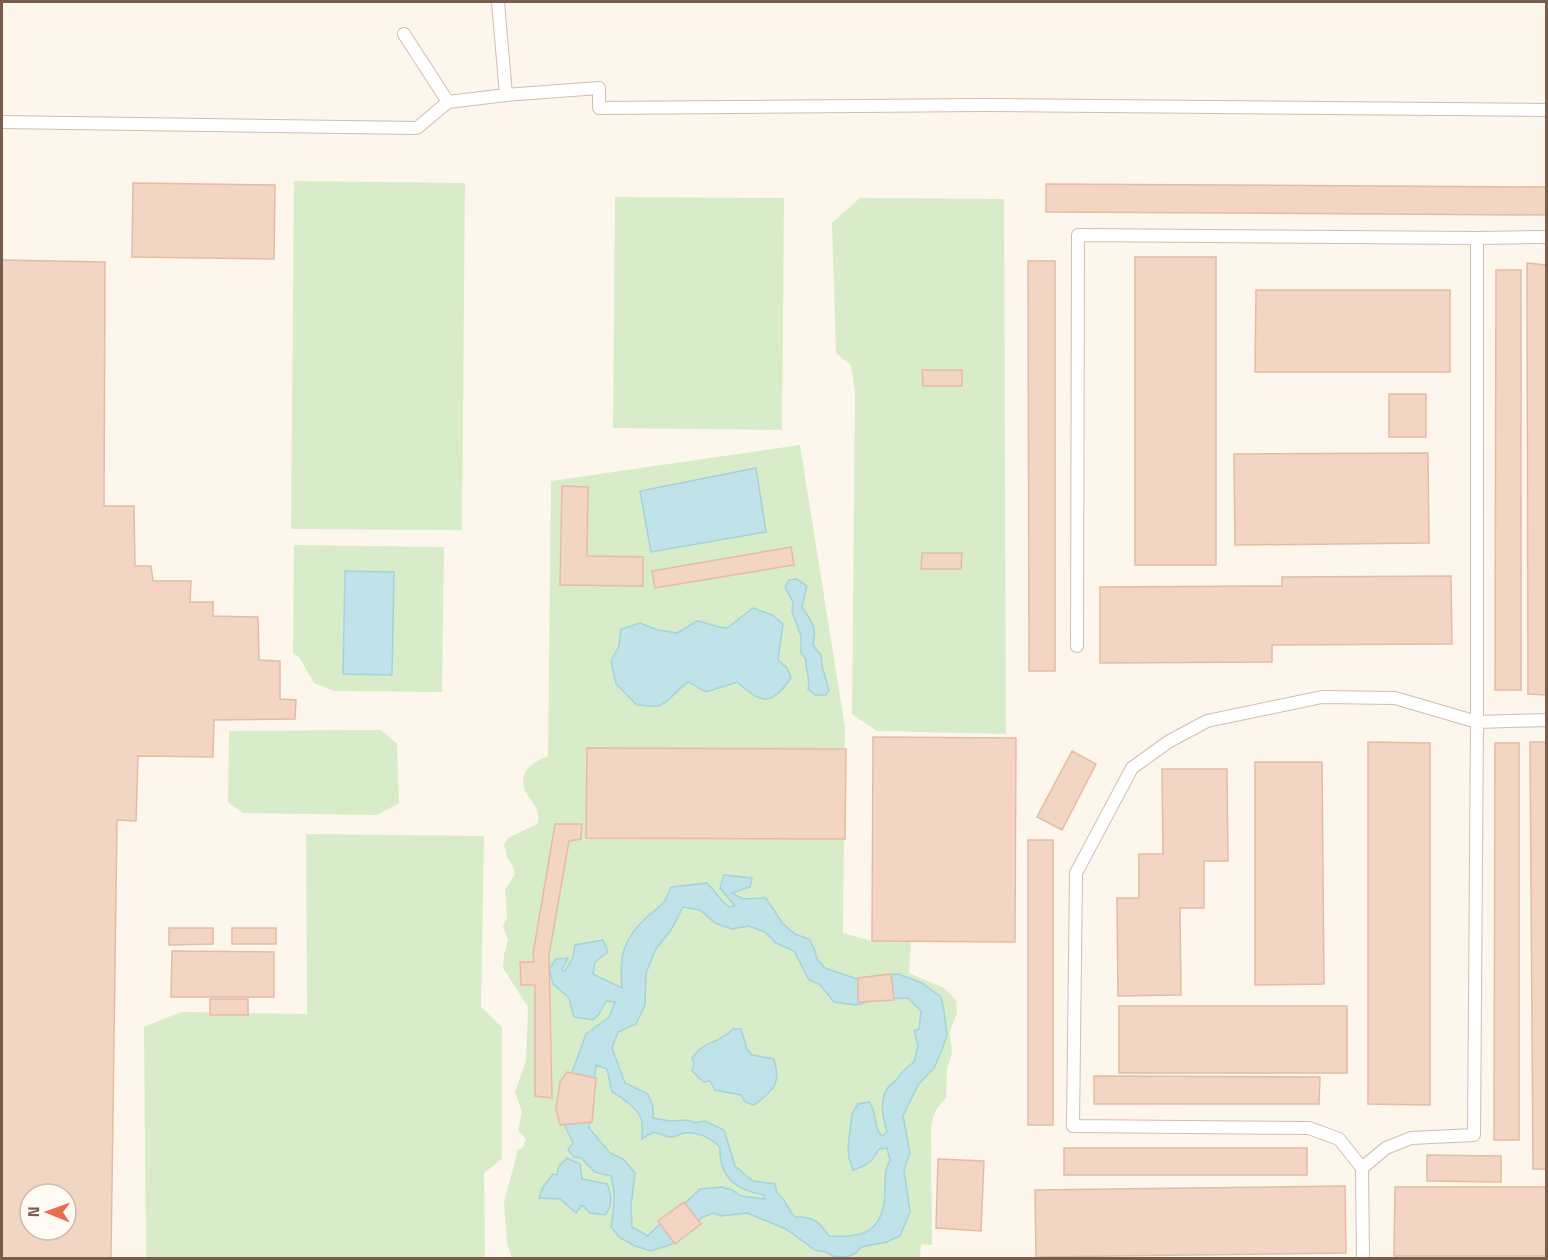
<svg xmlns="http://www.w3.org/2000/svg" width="1548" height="1260" font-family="'Titillium Web',sans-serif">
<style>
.green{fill:#d8ecc9}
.water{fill:#bfe3e8;stroke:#a5d3da;stroke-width:1.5;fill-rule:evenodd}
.building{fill:#f3d5c3;stroke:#e6bba3;stroke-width:1.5;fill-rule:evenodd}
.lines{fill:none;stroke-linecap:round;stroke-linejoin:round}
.service-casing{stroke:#d1beb0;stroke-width:14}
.service{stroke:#fff;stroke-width:12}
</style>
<rect width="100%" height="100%" fill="#fdf6ec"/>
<!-- green -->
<path class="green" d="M294,181L465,183L462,530L291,529Z
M615,197L784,198L782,430L613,428Z
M860,198L1004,199L1006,734L877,731L852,714L855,392L851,365L836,353L832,223Z
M800,445L845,728L843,933L872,941H911L909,973L944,988L956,1000L957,1013L950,1031L952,1053L947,1069L946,1098C936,1107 933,1115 931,1128L932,1245L921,1244L920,1258H512L507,1243L504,1202L518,1150L523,1147L526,1139L518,1130L522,1112L515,1092L526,1061L528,1007L503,968L504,955L508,940L503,926L507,917L505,890L515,874L513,866L507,857L504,845L508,838L537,824C542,806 530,803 525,790C518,771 533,762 548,756L551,481Z
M294,545L444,547L442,692L334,691L314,683L299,657L293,653Z
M381,730L397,744L399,803L377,815L243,813L228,802L229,731Z
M306,834L484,836L481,1007L502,1027V1159L484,1173L485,1258H146L144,1027L181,1012L307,1014Z"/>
<!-- water -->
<path class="water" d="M756,468L766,532L651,552L640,491Z
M345,571L394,572L392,675L343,674Z
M796,579L807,586L802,607C807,614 812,621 814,629C817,646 806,638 821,655L822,666L829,690L826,695H815L808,689C811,678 805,671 806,660L801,653V636L792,612L793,602L785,587L789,580Z
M753,608L772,615L783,624L778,660L787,668L791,678C770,707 762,704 737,682L706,692L689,682C678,687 670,703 658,706C652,707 643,705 637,705L616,684L611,661L619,646L621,629L640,623L658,630L677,633L697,621C709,623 716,628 727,628Z
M724,875L752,878L750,887L732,893L743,899L766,898L783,924L795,934L809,939L814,948L817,959L825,968L860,980L881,975L898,974L922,983L941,997L944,1011L947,1035L942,1050L934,1068L918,1085L903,1116L910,1153L904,1170L910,1212L900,1236L887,1242L861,1247L856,1253L847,1257L833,1256L826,1252L815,1250L786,1229L747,1213L721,1216L714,1213L703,1217L672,1244L651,1251L635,1246L619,1237L611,1227C614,1209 616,1193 611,1176L595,1172L581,1158L574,1157L568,1150L573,1143L558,1111L586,1034L609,1017L615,1002L606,1001L599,1014L593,1020L574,1017L569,998L553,984L549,969L556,959L568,958L562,970L565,971L573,957L575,945L603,940L608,952L595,962L593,974L622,988C619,955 623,939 648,916C663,903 663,907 671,887L707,883C715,891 720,900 729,907L735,906L720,888ZM683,907L700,910L715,923L732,929L749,926L765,932L776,943L794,951L809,980L819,984L834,1002L856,1005L879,999L908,998L921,1011L919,1029L914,1031L918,1046L914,1062C907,1067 902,1071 897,1079C894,1083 890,1084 887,1089C879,1102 883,1118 887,1132L882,1136C872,1126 878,1113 869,1102L858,1104L852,1114L848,1147L849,1158L853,1170C867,1166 873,1161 879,1149L887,1148L890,1160C884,1170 885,1181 885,1192C884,1230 865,1239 829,1236C820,1222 813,1216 795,1217C787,1209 786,1199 777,1193L775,1184L753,1181L735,1166L724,1130L705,1121L695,1123L688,1120L670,1121L653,1118V1107L648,1094L625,1083L612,1048L618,1032L636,1024L645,1005L646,973L656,949L671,930ZM596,1065L607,1069L612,1092C619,1095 622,1098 628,1103C643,1115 643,1120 642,1139C658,1128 655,1134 670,1137C675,1138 679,1134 684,1133C697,1131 711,1138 720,1147C719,1178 736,1190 764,1195L765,1199L741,1196L732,1190L722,1187L700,1189C683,1207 664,1217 648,1236L632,1227L631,1206L635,1173L623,1159L610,1153L589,1128Z
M733,1029H741L747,1049L752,1055L774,1059C782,1085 772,1091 754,1105L745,1102L741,1095L715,1090L710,1081L703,1082L692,1071L694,1063L692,1058C703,1041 720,1043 733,1029Z
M567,1158L580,1164L582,1179L607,1184C612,1196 613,1205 605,1215L590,1213L582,1205L576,1213L560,1199L539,1198L543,1187L553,1174L557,1175L559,1166Z"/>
<!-- building -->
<path class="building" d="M133,183L275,185L274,259L132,257Z
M1046,184L1546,187V215L1046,212Z
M1135,257H1216V565H1135Z
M2,260L105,262L104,506H134L135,566H151L153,581H191L190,602H213V616L258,617L259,660L280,661V699L296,700L295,719L214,720L213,757L138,756L136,821L117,820L111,1258H2ZM30,1194H66V1230H30Z
M1028,261H1055V671H1029Z
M1527,263L1546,265V695L1528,694Z
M1496,270H1521V690H1495Z
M1256,290H1450V372H1255Z
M922,370H962V386H923Z
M1389,394H1426V437H1389Z
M1428,453L1429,543L1235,545L1234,454Z
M562,486L588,487L587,556L643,557V586L560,585Z
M791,547L794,565L655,588L652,571Z
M922,553H962L961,569H921Z
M1451,576L1452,644L1272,645V662L1100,663V587L1282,586V577Z
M873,737L1016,738L1015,942L872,941Z
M1368,742L1430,743V1105L1368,1104Z
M1530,742H1546V1169H1533Z
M1495,743H1519V1140H1494Z
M587,748L846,749L845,839L586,838Z
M1072,751L1096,764L1062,830L1037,817Z
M1255,762H1322L1324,984L1255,985Z
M1162,769H1227L1228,861H1204V908H1180L1181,995L1118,996L1117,898H1139V854H1163Z
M555,824H582L581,839L569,841L549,955L552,1098L535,1096V985H521L520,962H534L533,954Z
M1028,840H1053V1125H1028Z
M169,928H213V944L169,945Z
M232,928H276V944H232Z
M172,951L274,952V997H171Z
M891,974L894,1000L858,1002V978Z
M210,999H248V1015H210Z
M1119,1006H1347V1073H1119Z
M567,1072L596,1078L592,1122L560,1125L556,1109L560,1082Z
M1094,1076L1320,1077L1319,1104H1094Z
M1064,1148H1307V1175H1064Z
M1427,1155L1501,1156V1182L1427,1181Z
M938,1159L984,1161L981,1231L936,1228Z
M1345,1186L1346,1253L1036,1257L1035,1190Z
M1395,1187H1546V1256H1394Z
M684,1202L701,1224L675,1244L658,1221Z"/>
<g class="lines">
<!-- service casing -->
<g class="service-casing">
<path id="service" d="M498,2L506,95
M404,34L448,102
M2,122L417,128L448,102L506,95L599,88V108L984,105L1546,110
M1077,646L1078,235L1477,238L1546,237
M1362,1168L1386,1148L1411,1138L1474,1135L1477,722V238
M1363,1258L1362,1168L1339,1139L1309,1128L1073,1126L1076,873L1132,768L1168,742L1207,721L1322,697L1395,698L1477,722L1546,720"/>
</g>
<!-- service -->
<use href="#service" class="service"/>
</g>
<!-- border -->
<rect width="1548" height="1260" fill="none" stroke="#7a5c4d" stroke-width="6"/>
<!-- north arrow -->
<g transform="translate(48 1212) rotate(271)"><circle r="28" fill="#fffaf3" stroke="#cabbb1" stroke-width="1.5"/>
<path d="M0-4.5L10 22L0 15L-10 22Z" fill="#e76f51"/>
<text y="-9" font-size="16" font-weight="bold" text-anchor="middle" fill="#7a5c4d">N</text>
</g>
</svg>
